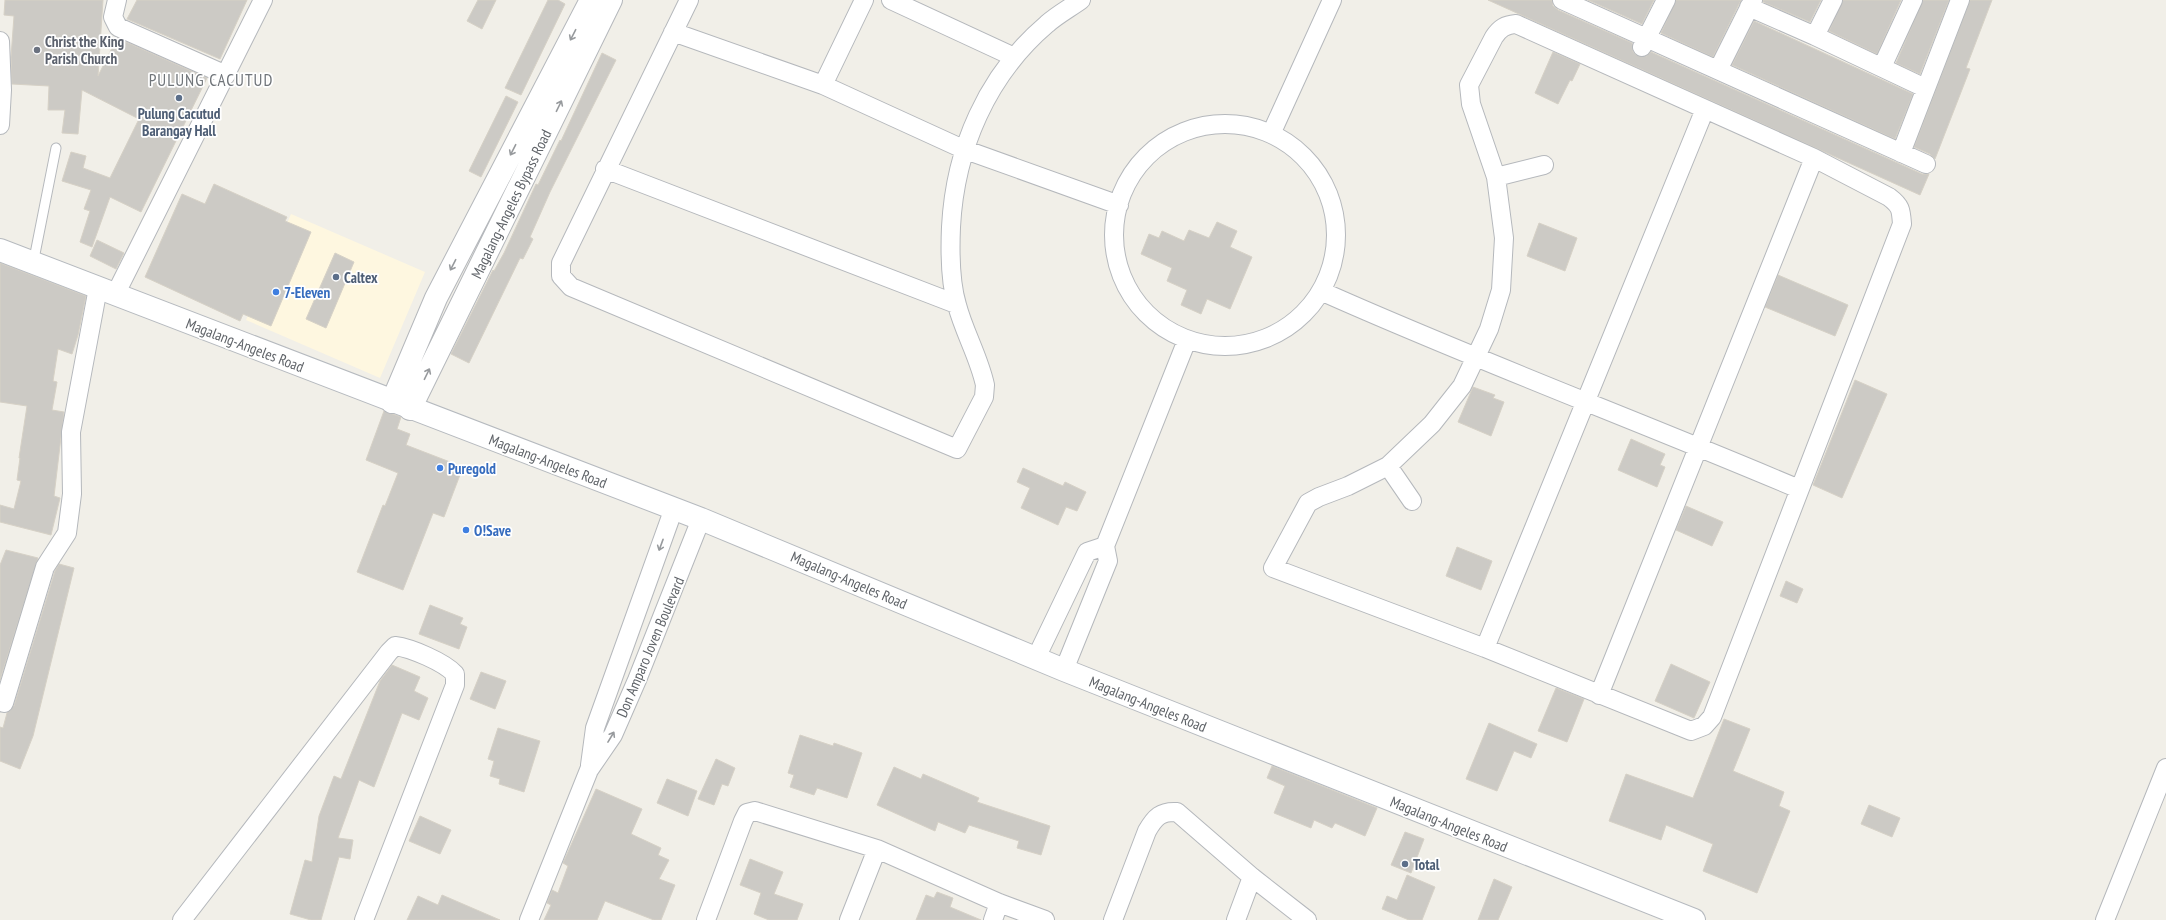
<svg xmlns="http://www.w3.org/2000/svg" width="2166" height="920" font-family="'PT Sans Narrow',sans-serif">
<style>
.commercial{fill:#fef7e0}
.building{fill:#cccac5;stroke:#d6d1c6}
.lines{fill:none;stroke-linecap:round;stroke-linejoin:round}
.service-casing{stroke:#b5b8bc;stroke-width:11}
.minor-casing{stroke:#b5b8bc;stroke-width:20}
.tertiary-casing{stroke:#b5b8bc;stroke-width:24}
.secondary-casing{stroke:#b6babf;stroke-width:24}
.service{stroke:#fff;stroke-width:9}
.minor{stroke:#fff;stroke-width:18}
.tertiary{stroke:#fff;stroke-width:22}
.secondary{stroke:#fff;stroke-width:22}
.oneway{stroke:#979a9d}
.worship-dot{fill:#6b7280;stroke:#fff;stroke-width:1.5}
.service-dot{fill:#5c6f8a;stroke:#fff;stroke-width:1.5}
.shop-dot{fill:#3f7fe0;stroke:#fff;stroke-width:1.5}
.labels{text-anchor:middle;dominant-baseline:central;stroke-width:3.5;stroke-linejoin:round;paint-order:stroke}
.worship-label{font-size:15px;font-weight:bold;fill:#5b616d;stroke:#fff;text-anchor:start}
.service-label{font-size:15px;font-weight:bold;fill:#4e5e75;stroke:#fff;text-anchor:start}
.street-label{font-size:15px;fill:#5f6368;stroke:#fff}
.shop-label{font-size:15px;font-weight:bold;fill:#366cbe;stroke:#fff;text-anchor:start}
.quarter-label{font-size:17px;letter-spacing:1px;fill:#70757a;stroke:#fff}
</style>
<rect width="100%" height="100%" fill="#f1efe8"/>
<!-- commercial -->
<path class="commercial" d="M291,214L425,272L380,378L246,320Z"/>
<!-- building -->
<path class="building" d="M5,0H103L98,76L117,38L207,78L141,212L110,197L92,247L80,242L90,211L84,209L91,190L62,181L71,152L86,156L83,168L110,178L139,119L82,90L78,134L62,133L65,110H48L49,86L12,84L11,57L14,16L4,15Z
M137,0H247L220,59L127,19Z
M478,0H496L482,29L467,21Z
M548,0H558L565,4L521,95L505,88Z
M1488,0H1552L1553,6L1558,10L1632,43L1633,52L1638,56H1647L1651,52L1922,174H1929L1920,195Z
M1588,0H1654L1642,24Z
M1676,0H1741L1713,57L1661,33Z
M1763,0H1821L1810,22L1763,2Z
M1843,0H1901L1877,54L1829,31Z
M1923,0H1949L1920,74L1896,63Z
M1970,0H1992L1966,68L1970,69L1935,159L1930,154L1914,147Z
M1754,21L1913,94L1895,139L1732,65Z
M1553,52L1580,64L1572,81L1570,80L1558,104L1535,93Z
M602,53L616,60L550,192L530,237L533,239L523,259L520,258L469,363L451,354L493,270L494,271L504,253L536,184L538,185L560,140L561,141Z
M506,96L518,102L481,177L469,171Z
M214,184L287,217L285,221L311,232L271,326L243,314L240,321L145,277L182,194L205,204Z
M1217,222L1237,231L1230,247L1252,257L1230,309L1207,299L1201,314L1181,305L1187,290L1167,281L1172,268L1141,254L1149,234L1159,238L1162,231L1184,241L1189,230L1209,238Z
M1539,223L1577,238L1565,271L1527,256Z
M97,240L124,253L116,269L90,256Z
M335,253L354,262L326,328L306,319Z
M0,263L86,296L78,335L72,354L58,349L53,381L57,382L52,410L64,412L54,496L60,498L51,535L0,522V505L14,509L21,481L17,480L20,458H19L27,406L0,402Z
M1778,275L1848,305L1835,336L1765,307Z
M1855,380L1887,394L1842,498L1813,485Z
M1473,387L1495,395L1493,398L1504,402L1491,436L1458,422Z
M384,411L401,417L397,429L410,434L406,445L463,467L444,517L433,513L403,590L357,572L383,505L385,506L398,473L366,460Z
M1631,439L1665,454L1660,465L1665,467L1657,487L1618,470Z
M1023,468L1063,486L1065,482L1086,492L1077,511L1066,507L1058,525L1021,508L1030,488L1017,482Z
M1686,506L1723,522L1712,546L1676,530Z
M1457,547L1492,561L1481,590L1446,576Z
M6,550L38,558L0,680V565Z
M59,564L74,568L33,736L20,769L0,761V727L3,728L7,713L14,706L55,571Z
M1786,581L1803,589L1797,603L1780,596Z
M430,605L463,618L460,624L467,627L459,649L419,634Z
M1671,664L1710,682L1694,718L1655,701Z
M392,665L420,677L414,691L428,698L419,720L402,713L374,787L359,780L338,838L353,840L350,859L339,857L321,920H311L290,914L305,860L312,862L319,816L334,776L341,779L380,681Z
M481,672L506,681L495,709L470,699Z
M1556,688L1584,699L1567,742L1538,731Z
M1724,719L1750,729L1733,771L1784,792L1779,806L1790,811L1757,893L1703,871L1713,844L1666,825L1661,840L1609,821L1626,774L1693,798Z
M1489,723L1537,744L1531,758L1514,751L1497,791L1466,779Z
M498,728L540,741L524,792L499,784L500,779L490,776L494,761L488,759Z
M800,735L833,746L834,743L862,753L847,798L817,788L814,795L790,787L794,775L788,773Z
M716,759L735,768L728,786L722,784L714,805L698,799Z
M1272,766L1377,808L1365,836L1335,823L1332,828L1314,820L1311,828L1274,813L1285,786L1267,778Z
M894,767L921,779L923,774L979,798L977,802L1050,826L1041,855L1017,848L1019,841L969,825L965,833L938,822L935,831L877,805Z
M667,779L697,791L688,816L657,803Z
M596,789L642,809L631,834L661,848L658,855L669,860L659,879L675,885L661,920H654L605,901L597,920H544L551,905L547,903L552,890L558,893L568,866L563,863Z
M1869,805L1900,818L1892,837L1861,824Z
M420,816L451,830L440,854L409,841Z
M1405,832L1424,839L1411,873L1391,865Z
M750,859L783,872L774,894L803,904L797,920H769L754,914L761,893L740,885Z
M1407,875L1435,887L1422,920H1409L1382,909L1387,896L1397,900Z
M1494,879L1512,887L1498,920H1478Z
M937,892L953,898L950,907L981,920H916L926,895L934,898Z
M442,895L500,920H407L418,896L438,905Z"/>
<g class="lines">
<!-- service casing -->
<g class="service-casing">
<path id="service" d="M33,264L56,148"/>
</g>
<!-- minor casing -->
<g class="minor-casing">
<path id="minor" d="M117,0L113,17L118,27L226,75
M689,0L561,263V276L571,287L957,449L984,397L985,385C979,357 964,332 957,305C950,282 950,250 951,227C955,149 987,75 1047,24C1057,15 1070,8 1081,0
M891,0L1014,57
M1562,0L1926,164
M1749,7L1815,36L1925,88
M1516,24L1814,158L1889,197C1901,206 1901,210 1902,224L1712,717L1704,726L1691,731L1485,648L1273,568L1308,503L1319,497L1348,486L1388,466L1432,424L1462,386L1489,329L1501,290L1504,238L1496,177L1471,104L1469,85L1494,37C1500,28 1505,25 1516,24Z
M673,32L823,85L963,149L1119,205
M1815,36L1833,0
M0,41L2,90L0,125
M1642,47L1666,0
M1882,67L1913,0
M1718,70L1753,0
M823,85L864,0
M1114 235a111 111 0 1 1 222 0a111 111 0 1 1-222 0Z
M1271,134L1332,0
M1901,153L1960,0
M605,169L956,304
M1496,177L1544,165
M1323,292C1480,362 1641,422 1799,489
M115,295L263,0
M1388,466L1412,501
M1485,648L1705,109
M1036,658L1087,552L1105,546
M1064,670L1108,561L1105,546L1187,340
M1599,695L1814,158
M4,703L45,567L67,533L72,494L71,432L98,288
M590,765L595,728L674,508
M182,920L389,652L395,646C411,648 444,662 455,674V685L364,920
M529,920L589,770L613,735L637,680L701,519
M706,920L743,821L747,813L755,811L877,849L999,903L1045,920
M849,920L877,849
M993,920L999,903
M1113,920L1147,831C1155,817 1161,811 1177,812L1252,877L1307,920
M1236,920L1252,877
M2105,920L2166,768"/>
</g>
<!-- tertiary casing -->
<g class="tertiary-casing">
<path id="tertiary" d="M392,402L436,298L591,0
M410,409L611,0"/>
</g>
<!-- secondary casing -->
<g class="secondary-casing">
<path id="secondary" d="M0,250L701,519L1064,670L1694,920"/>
</g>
<!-- service -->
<use href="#service" class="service"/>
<!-- minor -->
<use href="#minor" class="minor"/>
<!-- tertiary -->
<use href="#tertiary" class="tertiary"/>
<!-- secondary -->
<use href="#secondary" class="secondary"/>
</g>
<!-- one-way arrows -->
<defs><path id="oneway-shaft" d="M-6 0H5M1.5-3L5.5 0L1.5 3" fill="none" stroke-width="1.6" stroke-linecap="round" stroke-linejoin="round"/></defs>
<g class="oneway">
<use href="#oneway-shaft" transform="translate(573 35) rotate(117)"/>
<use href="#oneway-shaft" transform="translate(559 106) rotate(-64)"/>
<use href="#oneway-shaft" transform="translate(513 150) rotate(117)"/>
<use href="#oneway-shaft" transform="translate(453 265) rotate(117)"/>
<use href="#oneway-shaft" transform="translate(427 374) rotate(-64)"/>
<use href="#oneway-shaft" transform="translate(661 545) rotate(110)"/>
<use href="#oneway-shaft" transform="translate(611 737) rotate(-59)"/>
</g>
<!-- markers -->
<circle class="worship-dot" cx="37" cy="50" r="4"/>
<g class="service-dot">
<circle cx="179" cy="98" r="4"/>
<circle cx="336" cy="277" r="4"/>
<circle cx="1405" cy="864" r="4"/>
</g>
<g class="shop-dot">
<circle cx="276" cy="292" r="4"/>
<circle cx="440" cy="468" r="4"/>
<circle cx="466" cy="530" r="4"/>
</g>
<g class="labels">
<!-- worship labels -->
<g class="worship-label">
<text x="45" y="41">Christ the King<tspan x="45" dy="17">Parish Church</tspan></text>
</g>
<!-- service labels -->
<g class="service-label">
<text x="179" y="113" text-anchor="middle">Pulung Cacutud<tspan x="179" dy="17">Barangay Hall</tspan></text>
<text x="344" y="277">Caltex</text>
<text x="1413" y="864">Total</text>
</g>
<!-- street labels -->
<g class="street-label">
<text transform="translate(511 204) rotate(-64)">Magalang-Angeles Bypass Road</text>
<text transform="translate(245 345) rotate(21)">Magalang-Angeles Road</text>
<text transform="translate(548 461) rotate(21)">Magalang-Angeles Road</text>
<text transform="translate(849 580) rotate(23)">Magalang-Angeles Road</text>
<text transform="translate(650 647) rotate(-67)">Don Amparo Joven Boulevard</text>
<text transform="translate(1148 704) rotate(22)">Magalang-Angeles Road</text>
<text transform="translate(1449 824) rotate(22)">Magalang-Angeles Road</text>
</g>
<!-- shop labels -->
<g class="shop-label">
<text x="284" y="292">7-Eleven</text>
<text x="448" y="468">Puregold</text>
<text x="474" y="530">O!Save</text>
</g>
<!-- quarter labels -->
<g class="quarter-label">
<text x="211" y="80">PULUNG CACUTUD</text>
</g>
</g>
</svg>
